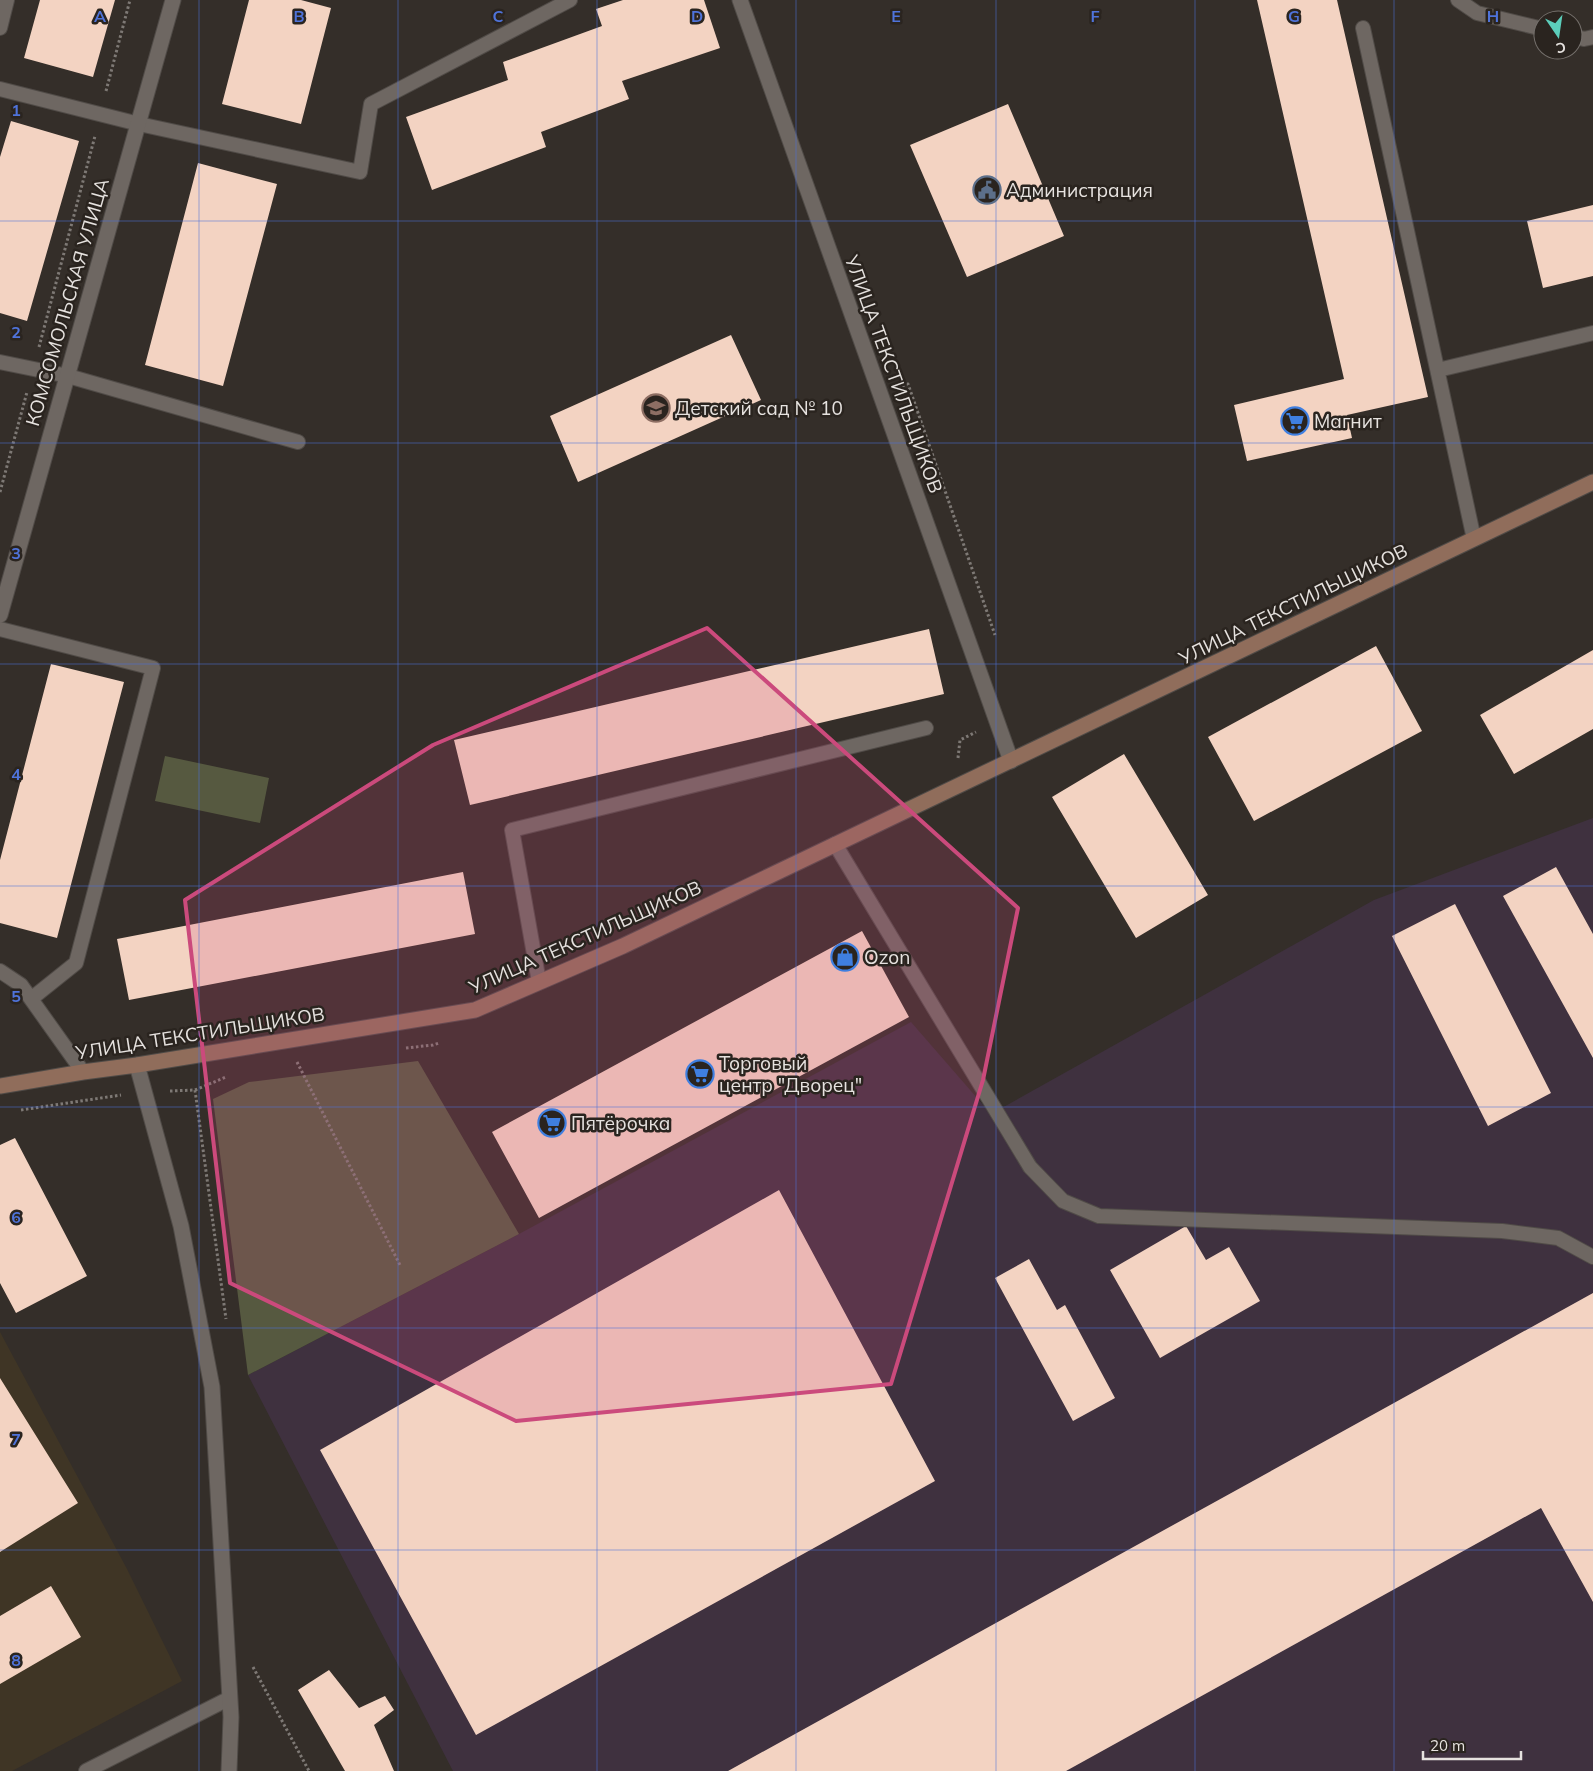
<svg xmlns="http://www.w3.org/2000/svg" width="1593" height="1771" font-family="Mulish,sans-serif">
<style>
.industrial{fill:#3f313f}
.medical{fill:#3f3525}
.green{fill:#565940}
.building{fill:#f3d3c2}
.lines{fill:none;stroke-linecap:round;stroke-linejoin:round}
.lane-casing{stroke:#504b47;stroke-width:16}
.street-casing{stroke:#504b47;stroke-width:17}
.secondary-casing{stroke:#504b47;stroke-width:17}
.path{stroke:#7e7975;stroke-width:3;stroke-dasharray:2.5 2.5;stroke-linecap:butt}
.lane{stroke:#6e6762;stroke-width:14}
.street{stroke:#6e6762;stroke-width:15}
.secondary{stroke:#906d5b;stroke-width:15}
.marked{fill:#cb4a7c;fill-opacity:0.2;stroke:#cb4a7c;stroke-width:4;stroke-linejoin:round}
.grid{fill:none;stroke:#4f73da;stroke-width:1;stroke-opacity:0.55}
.labels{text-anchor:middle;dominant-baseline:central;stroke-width:5;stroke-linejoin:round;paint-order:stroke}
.poi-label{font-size:19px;fill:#e6e2df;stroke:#2a241f;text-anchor:start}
.street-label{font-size:19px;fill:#e6e2df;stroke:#2a241f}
.grid-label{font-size:16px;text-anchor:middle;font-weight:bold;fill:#4f73da;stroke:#2a241f;stroke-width:5;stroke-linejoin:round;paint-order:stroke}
</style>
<rect width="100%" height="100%" fill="#342e29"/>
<!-- industrial -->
<path class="industrial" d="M1593,818V1771H453L248,1375L519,1234L911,1022L991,1114L1374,900Z"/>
<!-- medical -->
<path class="medical" d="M0,1332L127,1569L182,1681L12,1771H0Z"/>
<!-- green -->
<path class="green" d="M165,756L269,778L260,823L155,801Z
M418,1061L519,1234L248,1375L213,1099L249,1082Z"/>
<!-- building -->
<path class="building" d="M40,0H115L93,77L24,58Z
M249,0H301L331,8L301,124L222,104Z
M623,0H704L720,48L622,81L629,99L541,132L546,147L432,190L406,117L508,80L503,62L602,26L596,9Z
M1257,0H1337L1428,397L1347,415L1352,438L1247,461L1234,405L1344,379Z
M1008,104L1064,236L967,277L910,145Z
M11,121L79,141L27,321L0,313V157Z
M198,163L277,184L223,386L145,365Z
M1593,205V276L1543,288L1527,221Z
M731,335L761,400L578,482L550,416Z
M929,629L944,694L470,805L454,740Z
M1376,646L1422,731L1254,821L1208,737Z
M1593,650V729L1514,774L1480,715Z
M51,664L124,682L57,938L0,923V860Z
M1124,754L1208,895L1136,938L1052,797Z
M1556,867L1593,934V1058L1503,896Z
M463,872L475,934L129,1000L117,939Z
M1455,904L1551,1093L1488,1126L1392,936Z
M862,931L909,1017L539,1218L492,1132Z
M15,1138L87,1276L16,1313L0,1283V1145Z
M779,1190L935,1481L476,1735L320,1450Z
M1186,1226L1206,1260L1229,1247L1260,1301L1160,1358L1110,1270Z
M1029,1259L1057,1310L1065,1305L1115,1398L1073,1421L995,1278Z
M1593,1293V1602L1541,1508L1066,1771H728Z
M0,1378L78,1503L0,1552Z
M51,1586L81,1637L0,1684V1616Z
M329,1670L359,1708L385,1696L394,1710L374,1725L394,1771H345L298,1690Z"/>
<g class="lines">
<!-- lane casing -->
<g class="lane-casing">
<path id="lane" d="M1458,0L1477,13L1543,29
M0,28L7,0
M1363,28L1474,539
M1573,36L1584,39L1593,37
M0,89L139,124L360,172L371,104L570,0
M0,362L68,376L298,442
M1438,370L1593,333
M0,629L153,668L76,963L31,999
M835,844L1030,1167L1063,1201L1099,1216L1502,1231L1558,1238L1593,1257
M0,971L21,985L83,1072
M539,982L512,830L926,728
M86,1771L230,1698"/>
</g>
<!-- street casing -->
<g class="street-casing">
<path id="street" d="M740,0L1011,761
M0,615L173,0
M137,1065L181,1226L212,1387L231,1717L229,1771"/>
</g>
<!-- secondary casing -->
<g class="secondary-casing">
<path id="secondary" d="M0,1086L83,1072L137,1065L475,1010L623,946L1593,482"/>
</g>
<!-- path -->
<path class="path" d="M106,91L130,0
M39,347L95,136
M902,386L908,384L995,635
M0,492L27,392
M958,758L960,740L976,732
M406,1048L433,1045L439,1043
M297,1062L401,1267
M195,1090L226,1319
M170,1091L195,1090L226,1077
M21,1110L121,1095
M253,1667L309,1771"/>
<!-- lane -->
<use href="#lane" class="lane"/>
<!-- street -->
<use href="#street" class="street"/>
<!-- secondary -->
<use href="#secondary" class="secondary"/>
</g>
<!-- marked area -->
<path class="marked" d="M707,628L1018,908L983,1080L891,1384L516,1421L230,1283L185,900L433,745Z"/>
<!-- grid -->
<path class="grid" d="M199,0V1771M398,0V1771M597,0V1771M796,0V1771M996,0V1771M1195,0V1771M1394,0V1771M0,221H1593M0,443H1593M0,664H1593M0,886H1593M0,1107H1593M0,1328H1593M0,1550H1593"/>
<!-- icons -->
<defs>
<g id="civic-ring" transform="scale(1.4375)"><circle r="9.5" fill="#2a241f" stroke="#5c6f8a" stroke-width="1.5"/><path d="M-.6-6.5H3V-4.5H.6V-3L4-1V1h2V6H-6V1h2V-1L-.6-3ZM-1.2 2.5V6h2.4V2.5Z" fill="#5c6f8a"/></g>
<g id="school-ring" transform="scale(1.4375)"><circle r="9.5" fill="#2a241f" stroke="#8d6e63" stroke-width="1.5"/><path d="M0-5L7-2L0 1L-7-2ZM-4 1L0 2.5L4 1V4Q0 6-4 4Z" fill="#8d6e63"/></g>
<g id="supermarket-ring" transform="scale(1.4375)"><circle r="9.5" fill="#2a241f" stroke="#3f7fe0" stroke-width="1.5"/><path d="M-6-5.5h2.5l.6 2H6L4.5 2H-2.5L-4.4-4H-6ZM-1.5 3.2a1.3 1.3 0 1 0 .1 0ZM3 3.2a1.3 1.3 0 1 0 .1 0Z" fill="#3f7fe0"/></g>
<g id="shop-ring" transform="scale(1.4375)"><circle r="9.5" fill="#2a241f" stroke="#3f7fe0" stroke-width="1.5"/><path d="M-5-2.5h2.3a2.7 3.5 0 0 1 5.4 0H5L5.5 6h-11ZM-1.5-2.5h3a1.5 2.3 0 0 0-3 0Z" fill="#3f7fe0"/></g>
</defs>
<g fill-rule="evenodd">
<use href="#civic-ring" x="987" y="190"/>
<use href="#school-ring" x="656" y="408"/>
<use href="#supermarket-ring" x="1295" y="421"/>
<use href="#shop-ring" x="845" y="957"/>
<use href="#supermarket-ring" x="700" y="1074"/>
<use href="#supermarket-ring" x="552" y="1123"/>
</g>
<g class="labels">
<!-- poi labels -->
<g class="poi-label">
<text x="1006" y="190">Администрация</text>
<text x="675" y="408">Детский сад № 10</text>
<text x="1314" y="421">Магнит</text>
<text x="864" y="957">Ozon</text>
<text x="719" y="1063">Торговый<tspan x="719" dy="22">центр "Дворец"</tspan></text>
<text x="571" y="1123">Пятёрочка</text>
</g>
<!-- street labels -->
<g class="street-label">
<text transform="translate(67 302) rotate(-74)">КОМСОМОЛЬСКАЯ УЛИЦА</text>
<text transform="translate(894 374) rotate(70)">УЛИЦА ТЕКСТИЛЬЩИКОВ</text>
<text transform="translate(1293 604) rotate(-26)">УЛИЦА ТЕКСТИЛЬЩИКОВ</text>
<text transform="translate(585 937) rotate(-24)">УЛИЦА ТЕКСТИЛЬЩИКОВ</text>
<text transform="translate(200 1033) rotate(-9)">УЛИЦА ТЕКСТИЛЬЩИКОВ</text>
</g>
</g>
<g class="grid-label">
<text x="100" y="22">A</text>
<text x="299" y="22">B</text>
<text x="498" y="22">C</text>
<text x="697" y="22">D</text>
<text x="896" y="22">E</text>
<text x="1095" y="22">F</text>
<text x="1294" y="22">G</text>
<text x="1493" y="22">H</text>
<text x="16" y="116">1</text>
<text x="16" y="338">2</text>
<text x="16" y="559">3</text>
<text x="16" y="780">4</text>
<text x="16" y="1002">5</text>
<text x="16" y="1223">6</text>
<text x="16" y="1445">7</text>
<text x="16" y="1666">8</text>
</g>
<!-- north arrow -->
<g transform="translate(1558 35) rotate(167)"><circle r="24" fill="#2a241f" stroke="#75706c"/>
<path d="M0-4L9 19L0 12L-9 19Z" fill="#5ccebb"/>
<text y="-8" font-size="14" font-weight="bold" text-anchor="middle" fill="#e6e2df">С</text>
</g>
<!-- scale -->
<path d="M1423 1751v8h98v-8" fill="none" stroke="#e6e2df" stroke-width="2.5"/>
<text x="1430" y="1751" font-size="15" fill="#e6e2df" stroke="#2a241f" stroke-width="4" paint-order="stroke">20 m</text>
</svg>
